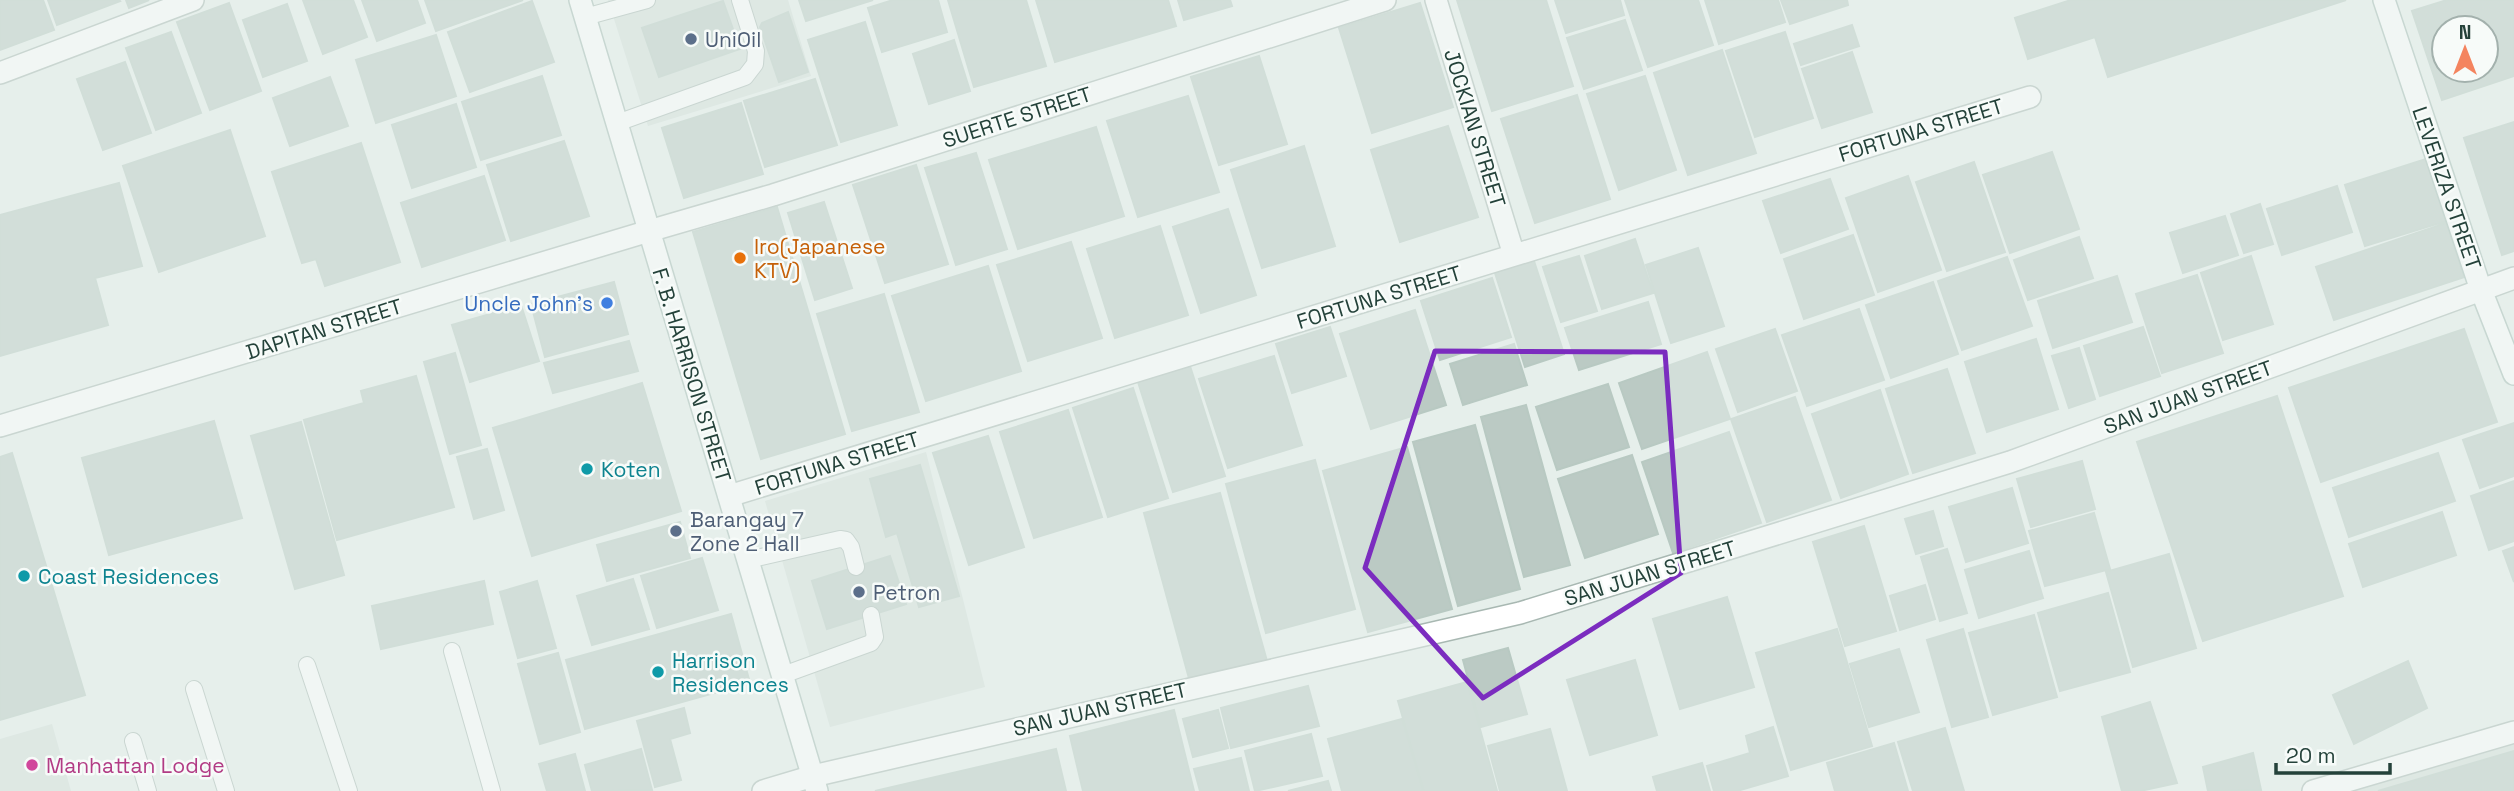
<svg xmlns="http://www.w3.org/2000/svg" width="2514" height="791" font-family="'Space Grotesk',sans-serif">
<style>
.built{fill:#d4dfda}
.building{fill:#bbcac4;stroke:#b8c9c2;stroke-width:2;fill-rule:evenodd}
.lines{fill:none;stroke-linecap:round;stroke-linejoin:round}
.lane-casing{stroke:#a8b8b2;stroke-width:18}
.street-casing{stroke:#a8b8b2;stroke-width:24}
.secondary-casing{stroke:#a4bbb3;stroke-width:24}
.lane{stroke:#fff;stroke-width:16}
.street{stroke:#fff;stroke-width:21}
.secondary{stroke:#fff;stroke-width:21}
.marked{fill:none;stroke:#7b2cbf;stroke-width:5;stroke-linejoin:round}
.service-dot{fill:#5c6f8a;stroke:#f7fbf9;stroke-width:2.5}
.food-dot{fill:#e8710a;stroke:#f7fbf9;stroke-width:2.5}
.shop-dot{fill:#3f7fe0;stroke:#f7fbf9;stroke-width:2.5}
.culture-dot{fill:#0f9aa8;stroke:#f7fbf9;stroke-width:2.5}
.hotel-dot{fill:#d1479c;stroke:#f7fbf9;stroke-width:2.5}
.labels{text-anchor:middle;dominant-baseline:central;stroke-width:5;stroke-linejoin:round;paint-order:stroke}
.service-label{font-size:21px;fill:#4e5e75;stroke:#f7fbf9;text-anchor:start}
.street-label{font-size:21px;fill:#24423a;stroke:#f7fbf9}
.food-label{font-size:21px;fill:#c56008;stroke:#f7fbf9;text-anchor:start}
.shop-label{font-size:21px;fill:#366cbe;stroke:#f7fbf9;text-anchor:end}
.culture-label{font-size:21px;fill:#0d838f;stroke:#f7fbf9;text-anchor:start}
.hotel-label{font-size:21px;fill:#b23c85;stroke:#f7fbf9;text-anchor:start}
</style>
<rect width="100%" height="100%" fill="#e6efeb"/>
<!-- built -->
<path class="built" d="M608,0H788L811,76L648,126Z
M926,452L985,687L830,727L765,501Z
M52,724L71,791H0V739Z
M2514,739V791H2343Z"/>
<!-- building -->
<path class="building" d="M0,0H43L54,30L0,50Z
M48,0H119L120,1L57,25Z
M126,0H149L129,8Z
M303,0H353L367,37L323,54Z
M362,0H417L425,23L377,41Z
M425,0H523L436,31Z
M799,0H873L806,21Z
M893,0H938L947,32L882,52L868,8Z
M948,0H1026L1046,66L974,87Z
M1036,0H1168L1176,26L1055,62Z
M1178,0H1230L1232,6L1184,20Z
M1457,0H1546L1573,86L1492,111Z
M1555,0H1620L1624,15L1566,33Z
M1625,0H1698L1713,45L1648,67Z
M1705,0H1778L1785,22L1719,44Z
M1781,0H1847L1848,5L1790,24Z
M2071,0H2346L2108,77L2095,37L2028,59L2015,18Z
M2447,0H2514V76L2442,100L2412,11ZM2444,28H2486V70H2444Z
M532,1L554,62L470,92L448,32Z
M723,1L740,49L659,77L642,28Z
M229,3L261,91L210,110L177,22Z
M1420,3L1453,107L1372,133L1339,28Z
M287,4L307,61L263,77L243,20Z
M788,12L808,72L779,82L760,27L762,23Z
M1625,20L1642,70L1584,89L1567,38Z
M865,22L897,125L841,142L808,40Z
M1852,25L1859,46L1801,65L1794,44Z
M171,32L201,113L156,130L126,48Z
M1785,32L1813,118L1755,137L1726,51Z
M436,35L456,96L376,123L356,60Z
M954,40L970,91L929,104L913,54Z
M1722,50L1756,153L1688,175L1654,73Z
M1852,52L1872,112L1822,128L1802,69Z
M1259,56L1287,144L1219,165L1191,77Z
M125,62L151,133L103,150L77,79Z
M542,76L561,135L481,160L462,102Z
M1645,76L1676,170L1619,190L1587,94Z
M330,77L348,126L290,146L273,98Z
M815,79L837,145L765,167L744,101Z
M1577,95L1610,199L1535,223L1501,119Z
M1188,96L1219,192L1138,217L1107,121Z
M741,103L763,174L684,198L662,128Z
M456,104L476,167L412,188L392,125Z
M2514,122V251L2502,255L2464,138Z
M1448,126L1478,217L1400,242L1371,150Z
M1096,127L1124,216L1018,249L989,160Z
M230,130L265,236L159,272L123,166Z
M564,141L589,216L511,241L487,165Z
M361,143L400,262L325,286L316,259L302,263L272,172Z
M1304,146L1335,246L1262,268L1231,170Z
M2052,152L2079,229L2010,253L1983,175Z
M976,153L1007,249L956,265L925,168Z
M2426,159L2446,221L2365,246L2345,185Z
M1974,162L2005,252L1947,271L1916,182Z
M916,165L948,264L885,283L853,185Z
M484,176L505,240L422,267L401,203Z
M1908,176L1941,270L1878,292L1846,198Z
M1830,179L1848,229L1781,253L1763,201Z
M119,183L142,266L95,278L108,325L0,356V215Z
M2337,186L2352,232L2282,255L2267,209Z
M824,202L852,288L815,300L788,213Z
M2260,204L2273,244L2244,253L2231,214Z
M777,207L845,434L761,459L693,232Z
M1228,209L1256,295L1201,313L1173,227Z
M2225,216L2238,255L2183,273L2170,233Z
M2446,223L2464,277L2334,320L2316,267Z
M1160,226L1188,315L1115,338L1087,249Z
M1853,235L1874,295L1804,319L1784,259Z
M2079,237L2093,278L2028,300L2014,260Z
M1635,239L1653,293L1602,309L1585,256Z
M1071,242L1102,338L1028,361L997,265Z
M1698,248L1724,326L1671,343L1646,265Z
M1579,256L1597,311L1561,322L1543,267Z
M2251,256L2273,324L2223,340L2201,273Z
M2007,257L2032,326L1962,350L1938,281Z
M1534,261L1564,354L1525,367L1495,273Z
M988,266L1021,371L926,401L892,296Z
M2197,275L2223,353L2162,373L2136,294Z
M2117,276L2132,322L2053,348L2038,301Z
M1492,278L1511,337L1440,360L1421,301Z
M614,282L628,334L545,357L531,304Z
M1933,282L1958,354L1891,378L1866,305Z
M884,294L919,412L852,431L817,314Z
M1648,302L1661,344L1579,370L1565,328Z
M521,305L539,361L470,382L452,325Z
M1859,309L1884,380L1807,406L1782,335Z
M1415,310L1446,405L1371,429L1340,334Z
M1330,327L1346,376L1292,393L1276,344Z
M2143,327L2160,376L2100,396L2084,346Z
M1775,329L1797,391L1738,412L1716,349Z
M2464,329L2497,422L2321,482L2289,388Z
M2036,339L2058,409L1987,432L1965,362Z
M629,341L638,371L553,393L544,363Z
M1514,344L1527,385L1463,405L1450,364Z
M2079,348L2095,399L2069,408L2052,356Z
M1707,352L1730,419L1642,449L1619,383Z
M455,353L481,445L450,454L424,362Z
M1274,356L1302,445L1228,468L1199,379Z
M1190,366L1225,476L1173,492L1138,382Z
M1947,369L1975,453L1913,473L1886,389Z
M416,376L454,507L337,540L304,420L364,403L361,391Z
M642,383L681,511L532,556L493,428Z
M1608,384L1629,447L1557,470L1536,407Z
M1133,388L1168,498L1108,517L1073,408Z
M1880,390L1908,474L1841,498L1812,414Z
M2277,396L2343,596L2203,641L2137,442Z
M1795,397L1831,500L1767,522L1731,419Z
M1526,405L1570,565L1524,577L1481,417Z
M1068,410L1102,517L1034,538L1000,432Z
M214,421L242,518L109,555L82,458Z
M301,422L344,575L295,589L251,436Z
M2514,423V476L2480,488L2463,440Z
M1475,425L1520,589L1458,606L1413,442Z
M1729,432L1761,523L1673,553L1642,462Z
M988,436L1024,547L969,565L933,453Z
M1407,447L1452,609L1368,632L1323,471Z
M487,449L504,510L474,519L457,457Z
M12,453L85,695L0,720V457Z
M2438,453L2455,501L2349,537L2333,488Z
M1632,455L1658,534L1585,558L1558,479Z
M1315,460L1355,609L1266,633L1226,484Z
M2082,461L2095,509L2031,527L2017,479Z
M920,465L959,596L919,607L897,533L886,537L870,479Z
M2514,481V541L2489,550L2471,496Z
M2012,488L2028,543L1966,562L1949,507Z
M1220,493L1267,661L1190,682L1144,513Z
M1933,511L1943,546L1916,554L1905,519Z
M2442,512L2456,555L2363,587L2349,544Z
M2094,513L2110,569L2045,586L2029,531Z
M680,522L690,558L607,581L597,545Z
M1864,526L1896,631L1845,646L1813,542Z
M2514,547V582L2503,551Z
M1947,549L1967,613L1940,621L1921,557Z
M2029,551L2043,598L1979,618L1965,570Z
M2169,554L2196,648L2133,667L2106,572Z
M890,556L906,604L827,629L812,581Z
M702,558L718,610L657,628L641,576Z
M633,579L649,629L592,645L577,596Z
M484,581L493,624L381,649L372,606Z
M537,581L556,648L518,658L500,592Z
M1925,585L1935,619L1900,630L1890,596Z
M2108,593L2130,672L2060,691L2038,613Z
M1727,597L1754,687L1680,709L1653,619Z
M731,614L750,683L585,729L566,660Z
M2034,615L2057,697L1993,715L1969,633Z
M1837,629L1872,746L1791,770L1756,653Z
M1963,629L1988,717L1952,727L1927,640Z
M1508,648L1527,714L1481,727L1463,660Z
M1899,649L1919,712L1869,727L1850,664Z
M558,653L580,732L540,744L518,664Z
M1635,660L1657,735L1590,755L1567,680Z
M2408,661L2427,708L2354,744L2333,695Z
M1467,682L1497,791H1424L1398,701Z
M1308,686L1319,726L1231,748L1221,708Z
M2150,702L2177,783L2140,791H2122L2102,717Z
M684,708L690,733L670,739L681,780L655,787L637,721Z
M1174,710L1194,791H1083L1070,736Z
M1218,710L1228,748L1193,757L1183,719Z
M1402,719L1423,791H1342L1328,739Z
M1773,727L1788,776L1737,791H1714L1707,766L1750,753L1746,736Z
M1945,728L1964,791H1913L1898,742Z
M1550,729L1567,791H1500L1488,746Z
M1311,734L1322,776L1255,791L1245,751Z
M1894,743L1908,791H1835L1827,763Z
M641,749L652,790L592,791L585,765Z
M1056,749L1066,791H875Z
M2514,751V791H2378Z
M2253,753L2261,790L2208,791L2203,767Z
M575,754L585,791H547L539,764Z
M1241,758L1249,791H1200L1194,769Z
M1702,763L1710,791H1657L1653,777Z
M1328,781L1331,791H1288Z"/>
<g class="lines">
<!-- lane casing -->
<g class="lane-casing">
<path id="lane" d="M585,17L647,0
M617,123L745,77L755,64L756,51L740,0
M748,560L840,539L846,540L851,547L856,567
M452,651L492,791
M307,665L349,791
M783,675L871,643L875,637L871,615
M194,689L226,791
M133,741L148,791"/>
</g>
<!-- street casing -->
<g class="street-casing">
<path id="street" d="M1436,0L1514,255
M0,73L193,0
M0,426L649,231L773,195L1385,0
M729,496L2030,97
M763,791L813,776L1520,613L2010,462L2514,278
M2313,791L2514,732"/>
</g>
<!-- secondary casing -->
<g class="secondary-casing">
<path id="secondary" d="M580,0L817,791
M2384,0L2481,290L2514,374"/>
</g>
<!-- lane -->
<use href="#lane" class="lane"/>
<!-- street -->
<use href="#street" class="street"/>
<!-- secondary -->
<use href="#secondary" class="secondary"/>
</g>
<!-- marked area -->
<path d="M0 0H2514V791H0ZM1435,351L1665,352L1681,573L1483,698L1365,568Z" fill="#e6efeb" fill-opacity=".55" fill-rule="evenodd"/>
<path class="marked" d="M1435,351L1665,352L1681,573L1483,698L1365,568Z"/>
<!-- markers -->
<g class="service-dot">
<circle cx="691" cy="39" r="7"/>
<circle cx="676" cy="531" r="7"/>
<circle cx="859" cy="592" r="7"/>
</g>
<circle class="food-dot" cx="740" cy="258" r="7"/>
<circle class="shop-dot" cx="607" cy="303" r="7"/>
<g class="culture-dot">
<circle cx="587" cy="469" r="7"/>
<circle cx="24" cy="576" r="7"/>
<circle cx="658" cy="672" r="7"/>
</g>
<circle class="hotel-dot" cx="32" cy="765" r="7"/>
<g class="labels">
<!-- service labels -->
<g class="service-label">
<text x="705" y="39">UniOil</text>
<text x="690" y="519">Barangay 7<tspan x="690" dy="24">Zone 2 Hall</tspan></text>
<text x="873" y="592">Petron</text>
</g>
<!-- street labels -->
<g class="street-label">
<text transform="translate(1017 117) rotate(-18)">SUERTE STREET</text>
<text transform="translate(1475 128) rotate(73)">JOCKIAN STREET</text>
<text transform="translate(1921 130) rotate(-17)">FORTUNA STREET</text>
<text transform="translate(2447 188) rotate(71)">LEVERIZA STREET</text>
<text transform="translate(1379 297) rotate(-17)">FORTUNA STREET</text>
<text transform="translate(324 329) rotate(-17)">DAPITAN STREET</text>
<text transform="translate(692 375) rotate(73)">F. B. HARRISON STREET</text>
<text transform="translate(2188 397) rotate(-20)">SAN JUAN STREET</text>
<text transform="translate(837 463) rotate(-17)">FORTUNA STREET</text>
<text transform="translate(1650 573) rotate(-17)">SAN JUAN STREET</text>
<text transform="translate(1100 709) rotate(-13)">SAN JUAN STREET</text>
</g>
<!-- food labels -->
<g class="food-label">
<text x="754" y="246">Iro(Japanese<tspan x="754" dy="24">KTV)</tspan></text>
</g>
<!-- shop labels -->
<g class="shop-label">
<text x="593" y="303">Uncle John's</text>
</g>
<!-- culture labels -->
<g class="culture-label">
<text x="601" y="469">Koten</text>
<text x="38" y="576">Coast Residences</text>
<text x="672" y="660">Harrison<tspan x="672" dy="24">Residences</tspan></text>
</g>
<!-- hotel labels -->
<g class="hotel-label">
<text x="46" y="765">Manhattan Lodge</text>
</g>
</g>
<!-- north arrow -->
<g transform="translate(2465 49)"><circle r="33" fill="#f7fbf9" stroke="#a3b1ad" stroke-width="2"/>
<path d="M0-5L12 26L0 18L-12 26Z" fill="#f4845f"/>
<text y="-10" font-size="19" font-weight="bold" text-anchor="middle" fill="#24423a">N</text>
</g>
<!-- scale -->
<path d="M2276 763v10h114v-10" fill="none" stroke="#24423a" stroke-width="3.5"/>
<text x="2286" y="763" font-size="21" fill="#24423a" stroke="#f7fbf9" stroke-width="5" paint-order="stroke">20 m</text>
</svg>
